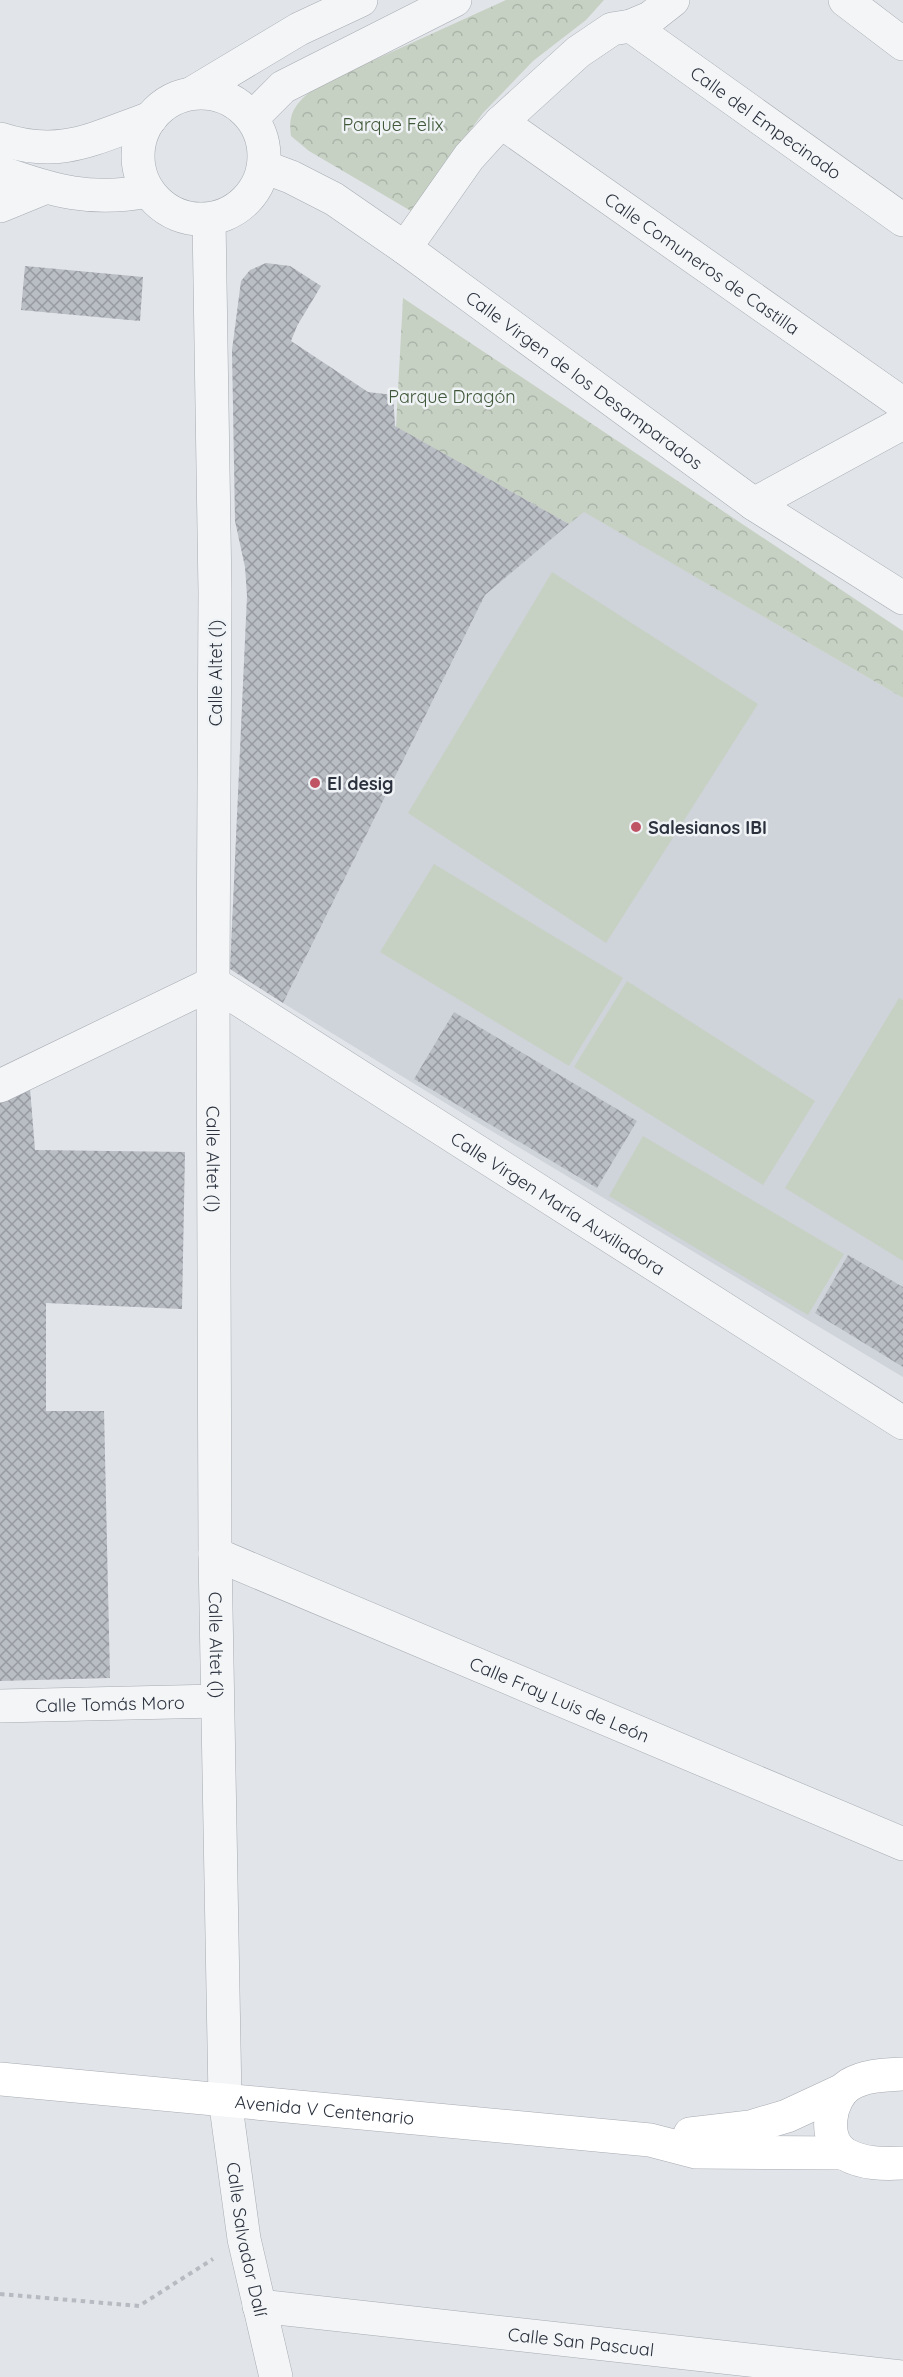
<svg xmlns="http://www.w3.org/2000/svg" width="903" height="2377" font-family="Quicksand,sans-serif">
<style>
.built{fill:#cfd3da}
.green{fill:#c7d1c3}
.forest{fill:url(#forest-crowns)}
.building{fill:url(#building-cross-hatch)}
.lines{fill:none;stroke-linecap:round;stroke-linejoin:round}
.minor-casing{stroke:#a7abb2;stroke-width:34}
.secondary-casing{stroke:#a7abb2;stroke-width:34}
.path{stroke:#b7bac0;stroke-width:4;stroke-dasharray:4.5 4.5;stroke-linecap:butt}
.minor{stroke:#f3f5f7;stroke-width:33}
.secondary{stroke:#fff;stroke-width:33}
.poi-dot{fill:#bf5464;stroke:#f0f3f6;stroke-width:2}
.labels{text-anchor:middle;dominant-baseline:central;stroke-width:5;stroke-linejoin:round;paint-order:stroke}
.street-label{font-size:18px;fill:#2b323e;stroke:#f0f3f6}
.park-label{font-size:18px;fill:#40583a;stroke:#f0f3f6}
.poi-label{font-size:18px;font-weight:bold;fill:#2b323e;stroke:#f0f3f6;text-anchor:start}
</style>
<defs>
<pattern id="forest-crowns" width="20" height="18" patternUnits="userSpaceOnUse" patternTransform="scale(1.5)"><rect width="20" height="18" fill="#c7d1c3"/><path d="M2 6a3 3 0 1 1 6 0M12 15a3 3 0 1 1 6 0" fill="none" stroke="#abb4a9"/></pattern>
<pattern id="building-cross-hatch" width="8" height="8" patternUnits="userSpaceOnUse" patternTransform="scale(1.5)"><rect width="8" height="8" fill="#b9bdc4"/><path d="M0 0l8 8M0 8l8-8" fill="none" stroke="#979aa1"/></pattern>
</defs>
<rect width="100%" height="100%" fill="#e1e4e8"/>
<!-- built -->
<path class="built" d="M583,511L903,698V1377L465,1115L283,1003L485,595Z"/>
<!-- green -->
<path class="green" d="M552,572L758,704L606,943L408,813Z
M434,864L623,978L569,1066L380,952Z
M627,981L815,1101L763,1185L574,1067Z
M899,998L903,1000V1261L785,1188Z
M643,1136L844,1254L808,1315L609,1196Z"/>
<!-- forest -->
<path class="forest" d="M506,0H604L586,20L533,61L483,113L411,211L309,151L291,136C287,110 299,100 319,85Z
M403,298L903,631V698L584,512L569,524L396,427Z"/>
<!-- building -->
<path class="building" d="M266,263L290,266L321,286L297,326L291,341L368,392L393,395L395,426L569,524L485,595L283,1003L230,969L247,596L245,567L235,521L232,350L241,281L250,270Z
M25,266L143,277L140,321L21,310Z
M454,1012L637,1121L597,1188L414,1079Z
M30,1088L35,1150L185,1152L182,1309L46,1303V1411H104L110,1678L0,1681V1102Z
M848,1255L903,1287V1367L815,1313Z"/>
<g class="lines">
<!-- minor casing -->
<g class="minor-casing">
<g id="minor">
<path d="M845,0L903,44"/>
<path id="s1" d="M631,26L903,220"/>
<path d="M194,92L299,29L361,0"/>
<circle cx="201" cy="156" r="63"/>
<path d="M252,118L283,87L455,0"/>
<path id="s2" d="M501,122L903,404"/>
<path d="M0,139C61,159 94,138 151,118"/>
<path id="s3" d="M264,167L291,177L334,199L405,248L754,504L903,598"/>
<path d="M0,172C53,191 91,202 148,191"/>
<path d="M0,206L44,188"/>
<path id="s4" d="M209,219L215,592L213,983L215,1554L225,2099L244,2239L276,2377"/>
<path d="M405,248L469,157L501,122L578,52L612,29L631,26L650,18L673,0"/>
<path d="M754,504L903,423"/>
<path id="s5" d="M0,1086L213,983L903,1423"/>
<path id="s6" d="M215,1554L903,1844"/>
<path id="s7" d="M0,1706L217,1701"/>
<path id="s8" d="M259,2306L903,2377"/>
</g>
</g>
<!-- secondary casing -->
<g class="secondary-casing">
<g id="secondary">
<path d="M903,2074C885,2075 866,2075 849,2085C829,2098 822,2140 845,2154C863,2164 883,2164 903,2163"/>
<path id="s9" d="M0,2079L650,2140L696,2152L843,2153"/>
<path d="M690,2134L750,2127L787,2116L843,2090"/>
</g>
</g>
<!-- path -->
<path class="path" d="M0,2294L139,2306L213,2259"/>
<!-- minor -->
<use href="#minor" class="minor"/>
<!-- secondary -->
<use href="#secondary" class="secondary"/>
</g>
<!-- markers -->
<g class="poi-dot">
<circle cx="315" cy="783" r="6"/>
<circle cx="636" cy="827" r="6"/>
</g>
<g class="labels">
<!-- street labels -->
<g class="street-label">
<text stroke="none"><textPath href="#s1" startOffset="166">Calle del Empecinado</textPath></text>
<text stroke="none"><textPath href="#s2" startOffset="246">Calle Comuneros de Castilla</textPath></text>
<text stroke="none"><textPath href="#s3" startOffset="386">Calle Virgen de los Desamparados</textPath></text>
<text transform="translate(215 673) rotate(-90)">Calle Altet (l)</text>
<text stroke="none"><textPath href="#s4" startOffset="940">Calle Altet (l)</textPath></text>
<text stroke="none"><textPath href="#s5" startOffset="646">Calle Virgen María Auxiliadora</textPath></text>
<text stroke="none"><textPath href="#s4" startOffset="1426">Calle Altet (l)</textPath></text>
<text stroke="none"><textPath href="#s6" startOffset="374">Calle Fray Luis de León</textPath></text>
<text stroke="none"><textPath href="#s7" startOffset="110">Calle Tomás Moro</textPath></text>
<text stroke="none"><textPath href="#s9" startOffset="326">Avenida V Centenario</textPath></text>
<text stroke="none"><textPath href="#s4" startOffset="2022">Calle Salvador Dalí</textPath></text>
<text stroke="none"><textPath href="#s8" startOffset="324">Calle San Pascual</textPath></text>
</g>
<!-- park labels -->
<g class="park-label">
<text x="393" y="124">Parque Felix</text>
<text x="452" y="396">Parque Dragón</text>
</g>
<!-- poi labels -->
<g class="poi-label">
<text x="327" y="783">El desig</text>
<text x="648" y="827">Salesianos IBI</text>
</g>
</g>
</svg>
